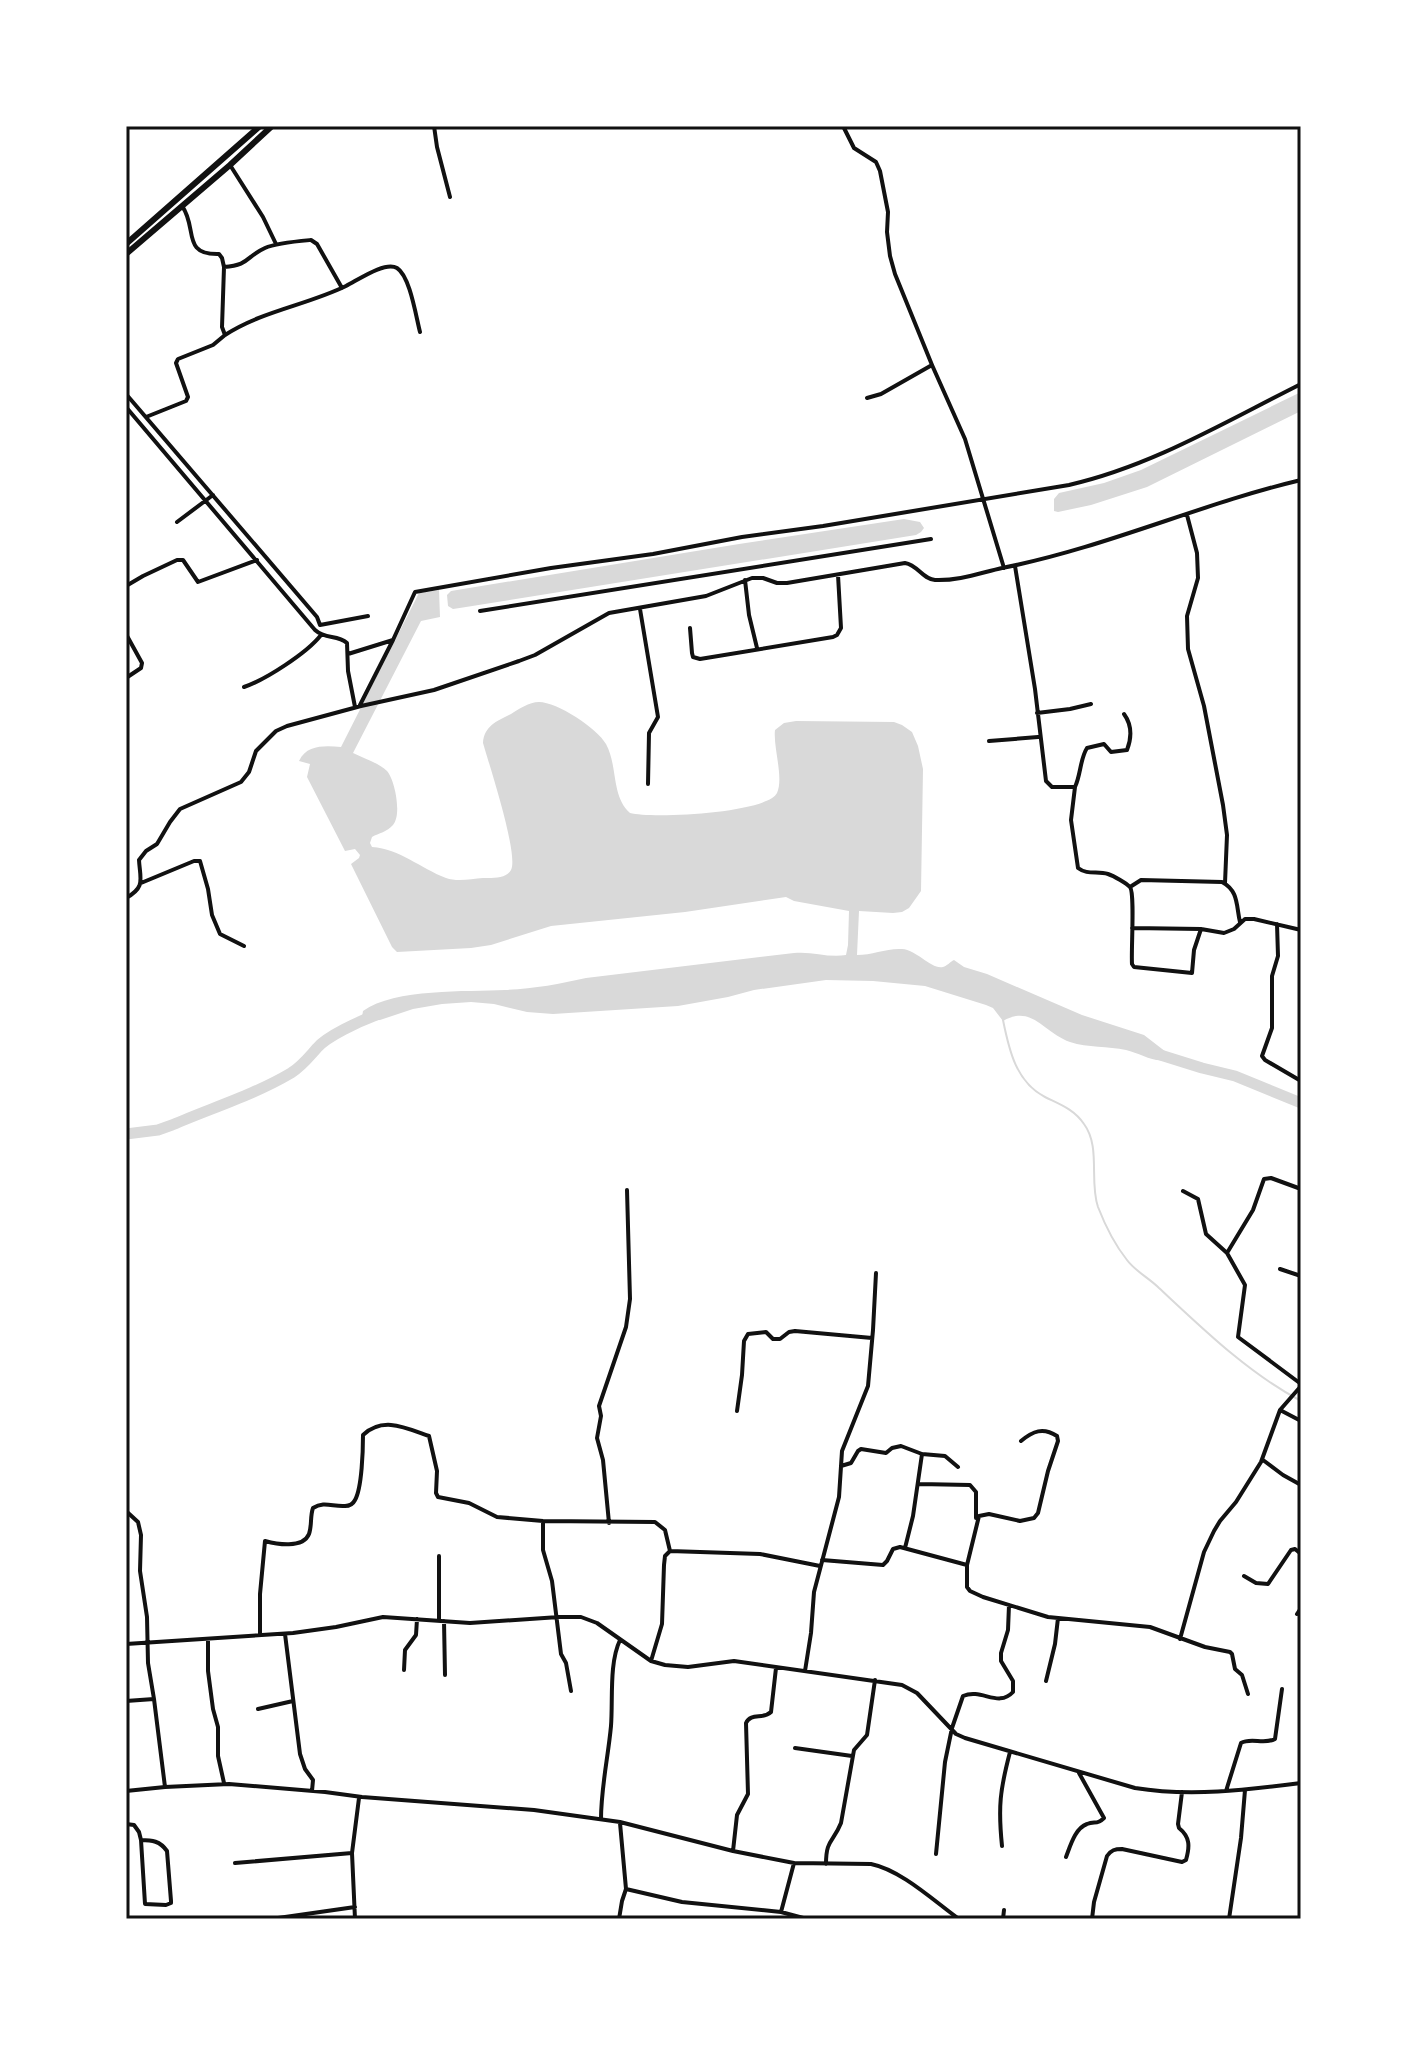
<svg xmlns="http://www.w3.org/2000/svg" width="1427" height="2045" font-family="Figtree,sans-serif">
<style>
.water{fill:#d9d9d9}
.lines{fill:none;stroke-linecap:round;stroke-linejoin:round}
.stream{stroke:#d9d9d9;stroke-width:2}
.river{stroke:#d9d9d9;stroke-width:11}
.minor{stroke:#111;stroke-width:4}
.primary{stroke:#111;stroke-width:6}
.neatline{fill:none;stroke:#111;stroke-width:3}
</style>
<rect width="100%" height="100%" fill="#fff"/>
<!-- water -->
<path class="water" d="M1301,392V411L1147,487L1091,505L1058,512L1054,511V499L1059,493L1104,483L1141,470Z
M904,519L920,522L924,528L921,532L916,535L466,607L453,609L448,606L447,595L451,591L739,544Z
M439,590L440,617L421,621L353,753C363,758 379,763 387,771C395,780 402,815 393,825C387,832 379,833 372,837L370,843L372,847C400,849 420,868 446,878C457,882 471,879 483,878C492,878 506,879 511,870C519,855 489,764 483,743C484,726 497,721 511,714C519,709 529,702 539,702C557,702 597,728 606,744C618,766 611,796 630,813C653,819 767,813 777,793C784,777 773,748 775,730L784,723L796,721L894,722L902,725L912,732L918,746L923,769L921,891L909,908L902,912L893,913L859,911L857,955C872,955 887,948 902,949C917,950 932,970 943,967C947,966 950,962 954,960L964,967L987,974L1082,1015L1144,1035L1166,1052L1168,1059C1155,1064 1140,1053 1126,1050C1108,1046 1088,1048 1070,1042C1044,1033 1032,1004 1003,1021L993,1008L986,1005L925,986L873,981L826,980L754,990L728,997L678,1006L553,1014L527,1012L494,1004L471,1002L442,1004L413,1009L380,1020L366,1021L362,1017L363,1011C395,988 467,992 505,990C532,989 560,984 586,978L794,953C812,951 828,958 846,955L848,945L849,911L794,901L786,897L685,912L551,926L491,945L471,948L397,952L392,947L351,864L359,858L360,855L355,849L345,851L307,777L310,764L299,761C307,744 326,746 341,747L419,593Z"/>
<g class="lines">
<!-- stream -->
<path class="stream" d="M1003,1020C1009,1050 1016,1082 1045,1097C1059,1104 1074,1109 1084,1124C1101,1147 1089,1181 1098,1207C1105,1225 1115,1245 1127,1260C1135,1271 1149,1278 1159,1288C1203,1329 1248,1373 1301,1401"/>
<!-- river -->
<path class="river" d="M1154,1053L1202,1068L1235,1076L1301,1103
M126,1134L158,1130L172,1125C211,1108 254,1095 291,1073C302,1066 308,1058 317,1048C327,1036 360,1021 376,1015"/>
<!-- minor -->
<path class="minor" d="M434,126L437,147L450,197
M843,126L854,148L876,162L880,171L888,212L887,232L890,256L895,274L932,365L965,439L1004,568
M230,165L263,217L276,244
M182,206C198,228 181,255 219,254L222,258L224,267L222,327L225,335C262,311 307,305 346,286C358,280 385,261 397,268C410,276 416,317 420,332
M224,267C250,265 245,257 265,248C276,243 300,241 311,240L317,244L342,288
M126,394L317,617L320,625
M867,398L881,394L932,365
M126,407L315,630C326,640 337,634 347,643L348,671L355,707
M146,417L186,401L188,397L176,363L178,359L213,345L225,335
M1187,515L1197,553L1198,578L1187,616L1188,649L1204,706L1223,805L1227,835L1225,883
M177,522L213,495
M1015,566L1035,689L1046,781L1052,787H1075L1071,820L1078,868C1087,875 1097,871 1108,874C1114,876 1126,883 1130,887C1135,893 1131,951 1132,964L1134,967L1192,973L1194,950L1201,929
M745,580L749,615L757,648
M126,586L143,576L177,560H183L198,582L257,560
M640,609L658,717L649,733L648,784
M480,611L931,539
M320,625L368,616
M690,628L692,653L693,657L700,659L833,637L837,635L841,628L838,575
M126,634L142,663L141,668L126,678
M348,654L393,640L415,592L551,568L653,554L742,537L823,526L1069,485C1152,466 1225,422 1301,384
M244,687C265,680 307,653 321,635
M360,705L393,640
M1037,713L1070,709L1091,704
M989,741L1038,737
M126,784H127
M1075,787C1081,774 1080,759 1087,748L1104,744L1111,752L1127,750C1132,737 1132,725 1124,714
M141,883L194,861H200L208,889L212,915L220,934L244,946
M1130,887L1141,880L1222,882C1239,891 1236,906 1240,922
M126,898C146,887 140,879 139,860L146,851L157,844L170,822L180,809L241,782L249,772L256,751L276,731L287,726L361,706L434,690L519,661L535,655L609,613L706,596L752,578H763L777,583H787L905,563C918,565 922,579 935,580C958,581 980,573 1002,568C1104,548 1200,504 1301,480
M1277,924L1278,956L1272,976V1028L1262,1056L1265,1060L1301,1081
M1132,928L1201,929L1224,933L1234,929L1245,919H1254L1301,930
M1183,1191L1198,1199L1206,1234L1227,1253L1245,1285L1238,1337L1301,1384
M1227,1253L1253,1210L1264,1179L1271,1178L1301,1189
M1280,1269L1301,1276
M1280,1410L1301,1421
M737,1411L742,1375L744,1341L748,1334L766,1332L773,1339H780L789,1332L795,1331L872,1338
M1263,1460L1283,1475L1301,1485
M841,1466L851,1463L858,1451L861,1449L886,1453L892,1448L901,1446L922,1454L945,1456L958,1467
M919,1484L970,1485L976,1492V1518
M126,1511L138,1522L141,1535L140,1571L147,1617L148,1663L154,1699L165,1787
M543,1521V1550L552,1581L561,1654L566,1663L571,1691
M609,1523L603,1460L597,1438L601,1416L599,1406L626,1327L630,1299L627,1190
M905,1548L913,1516L922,1454
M439,1556V1621
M822,1560L883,1565L887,1561L893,1549L900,1547L967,1565L979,1516L989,1514L1020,1521L1034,1518L1038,1513L1048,1471L1058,1441L1057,1436C1043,1427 1033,1431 1021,1441
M967,1565V1587L970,1591L983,1597L1048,1617L1150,1627L1205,1647L1230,1652L1232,1654L1235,1669L1242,1675L1248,1694
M1244,1576L1256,1583L1268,1584L1291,1550L1295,1549L1301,1554
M1297,1614L1301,1608
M444,1621L445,1675
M285,1634L300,1754L305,1769L313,1780L312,1791
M260,1635V1594L265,1541C276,1544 303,1549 309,1534C312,1526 310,1516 313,1508C324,1501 333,1507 345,1506C349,1506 353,1504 355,1500C362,1488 363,1449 363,1435C383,1416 406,1428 429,1436L437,1471L436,1493L438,1497L469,1503L497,1517L543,1521L655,1522L665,1530L670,1551L760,1554L820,1566
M208,1639V1671L213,1709L218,1727V1756L224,1783
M1180,1639L1204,1552L1214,1531L1220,1521L1236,1502L1261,1462L1280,1410L1301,1386
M126,1644L293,1633L336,1627L383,1617L470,1623L559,1617H581L597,1623L651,1661L665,1665L688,1667L734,1661L902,1685L917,1693L956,1734L965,1738L1135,1788C1190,1797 1246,1790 1301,1783
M651,1661L662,1624L664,1565L665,1556L670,1551
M404,1670L405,1650L416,1635L417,1619
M805,1671L811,1633L814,1592L839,1497L842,1451L868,1386L873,1330L876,1273
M1046,1681L1055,1644L1058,1618
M126,1701L154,1699
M258,1709L293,1701
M795,1748L852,1756
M126,1791L165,1787L229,1784L325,1792L362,1797L534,1810L620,1822L733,1851L794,1863L871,1864C901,1870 934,1901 959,1919
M1226,1791L1241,1743C1251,1737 1264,1745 1275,1739L1282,1689
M601,1819C601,1788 608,1758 611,1726C613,1700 609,1663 620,1640
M126,1824L134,1825L139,1832L141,1840L145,1904L166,1905L171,1903V1901L167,1851C160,1841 152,1840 141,1840
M1002,1846C998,1807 1000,1790 1010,1752
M733,1851L737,1815L748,1794L746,1723C751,1712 763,1720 771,1712L776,1668
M936,1854L945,1762L952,1728L963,1696C982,1688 998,1708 1013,1692V1681L1001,1661V1653L1008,1630L1009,1605
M1066,1857C1070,1847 1075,1828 1087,1824C1095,1821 1097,1825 1104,1818L1079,1773
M235,1863L352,1853
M826,1864C826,1839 833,1843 841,1823L854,1750L867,1735L875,1680
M626,1889L682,1902L781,1912L807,1919
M781,1912L794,1863
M271,1919L355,1907
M355,1919L352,1853L359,1798
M619,1919L622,1901L626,1889L620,1823
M1003,1919L1004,1910
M1092,1919L1094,1902L1107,1856C1111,1850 1115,1849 1122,1849L1182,1862L1186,1860C1190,1846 1190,1837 1179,1828L1178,1824L1182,1792
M1229,1919L1241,1838L1245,1790"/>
<!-- primary -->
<path class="primary" d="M126,244L260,126
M126,254L230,165L272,126"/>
</g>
<!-- border -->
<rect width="1427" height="2045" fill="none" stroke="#ffffff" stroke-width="256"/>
<rect x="128" y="128" width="1171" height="1789" class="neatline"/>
</svg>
